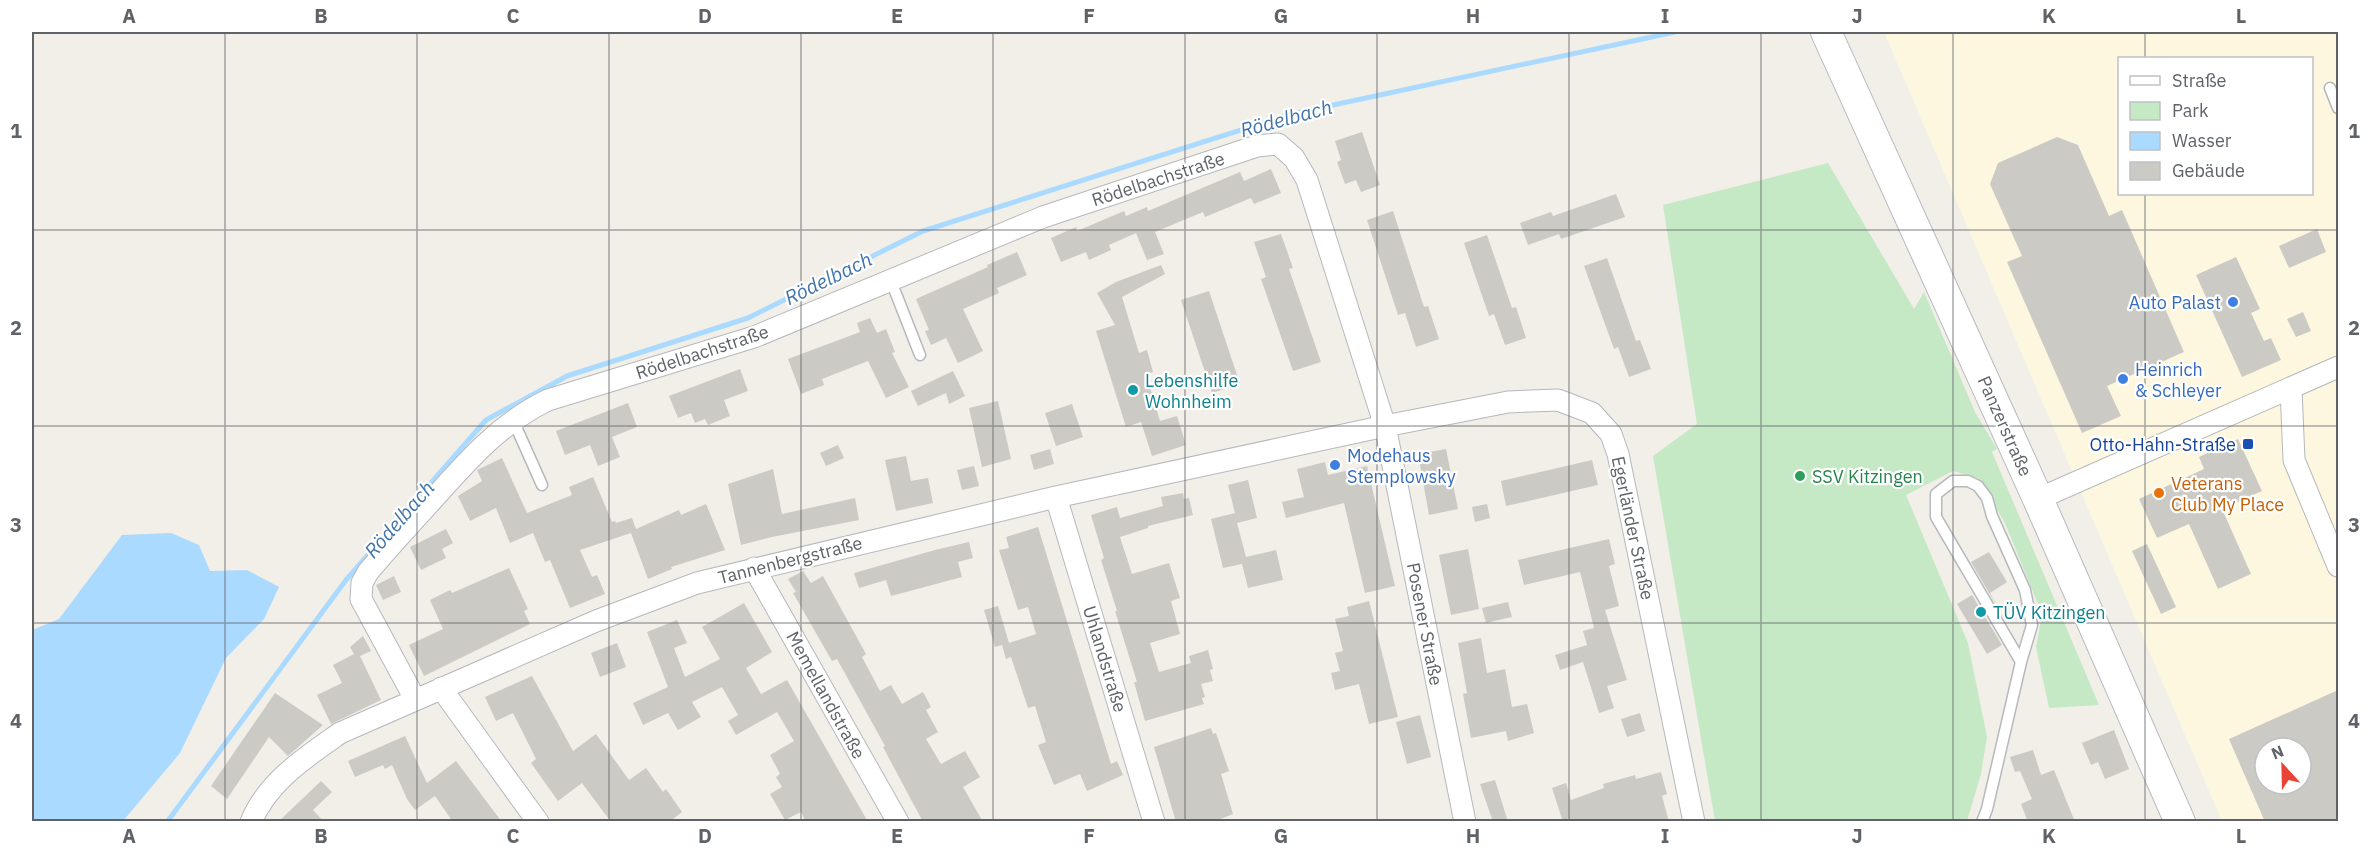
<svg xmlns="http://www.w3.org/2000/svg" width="2370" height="853" font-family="'IBM Plex Sans',sans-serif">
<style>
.commercial{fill:#fef7e0;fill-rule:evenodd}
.green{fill:#c5e8c5}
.water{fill:#aadaff}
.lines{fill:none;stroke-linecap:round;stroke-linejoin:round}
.stream{stroke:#aadaff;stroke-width:5}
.building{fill:#cccac5;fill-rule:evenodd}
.service-casing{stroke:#b5b8bc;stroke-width:13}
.minor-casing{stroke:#b5b8bc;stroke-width:23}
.secondary-casing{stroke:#b6babf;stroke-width:32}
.service{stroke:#fff;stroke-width:10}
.minor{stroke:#fff;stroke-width:21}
.secondary{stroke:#fff;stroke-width:30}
.grid{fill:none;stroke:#5f6368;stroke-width:1.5;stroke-opacity:0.55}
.shop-dot{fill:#3f7fe0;stroke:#fff;stroke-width:2}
.culture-dot{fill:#0f9aa8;stroke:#fff;stroke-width:2}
.transit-dot{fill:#1a4fb4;stroke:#fff;stroke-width:2}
.leisure-dot{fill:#2e9e5b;stroke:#fff;stroke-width:2}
.food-dot{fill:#e8710a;stroke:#fff;stroke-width:2}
.labels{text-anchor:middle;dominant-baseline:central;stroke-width:4.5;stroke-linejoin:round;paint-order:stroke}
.street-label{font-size:18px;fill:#5f6368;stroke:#fff}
.shop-label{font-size:18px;fill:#366cbe;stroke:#fff;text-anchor:start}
.culture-label{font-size:18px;fill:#0d838f;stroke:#fff;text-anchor:start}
.transit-label{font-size:18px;fill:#164399;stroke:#fff;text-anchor:end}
.leisure-label{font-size:18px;fill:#27864d;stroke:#fff;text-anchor:start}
.food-label{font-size:18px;fill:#c56008;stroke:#fff;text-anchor:start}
.water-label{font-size:20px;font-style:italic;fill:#4174aa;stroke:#fff}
.neatline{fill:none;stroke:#5f6368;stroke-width:2}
.grid-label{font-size:20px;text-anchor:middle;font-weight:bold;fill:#5f6368}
</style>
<rect width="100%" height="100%" fill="#f1efe8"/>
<!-- commercial -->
<path class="commercial" d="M1884,32H2338V821H2222ZM2120,58H2312V194H2120ZM2265,748H2301V784H2265Z"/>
<!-- green -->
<path class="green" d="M1828,163L1914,309L1924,292L1975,412L1997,449L1992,452L2099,705L2049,708L2036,647L2042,614L2005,523L1978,478L1953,471L1906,495L1968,643L1987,737L1981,774L1967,821H1715L1653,456L1697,424L1663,205Z"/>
<!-- water -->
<path class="water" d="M171,533L199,545L210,571L247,570L279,587L264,619L226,658L180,753L123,821H32V630L59,619L122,535Z"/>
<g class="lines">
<!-- stream -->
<path class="stream" d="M167,822L346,580L486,420L567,376L748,318L923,231L1291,114L1675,32"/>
</g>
<!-- building -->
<path class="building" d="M1362,132L1380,185L1361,192L1356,180L1345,184L1337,162L1341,160L1335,141Z
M2057,137L2078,145L2109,216L2122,210L2184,352L2107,386L2121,416L2082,433L2007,262L2022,256L1990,184L1998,163Z
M1271,169L1281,193L1254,204L1251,198L1205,217L1203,212L1155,232L1164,254L1147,260L1136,233L1109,245L1111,250L1089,260L1086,252L1061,262L1051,238L1076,227L1077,231L1124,211L1126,216L1147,207L1148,211L1240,172L1244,181Z
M1616,194L1625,217L1561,239L1559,234L1528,245L1520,223L1551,212L1553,216Z
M1393,211L1424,307L1428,306L1439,339L1416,347L1405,313L1398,315L1367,220Z
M2317,229L2326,252L2289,268L2279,246Z
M1281,234L1293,268L1289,269L1321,362L1293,371L1261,279L1266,277L1254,242Z
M1487,235L1512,308L1516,307L1526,338L1505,345L1494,314L1489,316L1464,243Z
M1017,252L1027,275L997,288L999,293L963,309L983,351L958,363L946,338L931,345L925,331L929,330L916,299L988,267L987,265Z
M2236,257L2260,309L2251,313L2264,341L2271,338L2281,360L2242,377L2196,275Z
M1607,258L1636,341L1640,340L1651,369L1629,377L1618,347L1614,349L1584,266Z
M1161,265L1165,274L1122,297L1139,353L1147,350L1153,372L1146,374L1160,421L1177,416L1186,445L1152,456L1141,422L1126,427L1096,331L1115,325L1097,293L1116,282Z
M1209,291L1240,384L1212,393L1181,300Z
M2303,312L2311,331L2296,337L2287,319Z
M870,318L877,333L886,329L895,352L892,353L909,387L886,398L868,361L822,379L824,385L801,394L788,359L860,332L857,323Z
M740,369L748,391L724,400L730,416L708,425L705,419L695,423L691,413L678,418L669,396Z
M953,371L965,396L949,404L946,393L918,406L911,391Z
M998,401L1011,459L982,467L969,408Z
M628,403L637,427L612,437L620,457L598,466L590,445L565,455L556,431Z
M1072,404L1083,437L1056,446L1045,413Z
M2238,439L2262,491L2222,509L2251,574L2218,589L2189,524L2157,538L2139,499L2204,469L2199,457Z
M838,445L844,458L826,466L820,453Z
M1050,449L1054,464L1034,470L1030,455Z
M1446,449L1458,509L1429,515L1418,454Z
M906,456L911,481L928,478L933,503L896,511L885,460Z
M502,458L527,513L572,495L569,487L593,477L612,522L615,521L616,523L632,518L636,529L679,510L681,515L706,504L725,550L671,567L672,569L648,579L631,533L580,550L592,577L597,575L605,594L570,608L550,560L545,562L533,533L510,543L496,508L470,521L458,496L482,481L477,470Z
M1592,460L1598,485L1506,506L1501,481Z
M1325,462L1328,475L1367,466L1395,586L1365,593L1344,503L1286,518L1282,502L1304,497L1297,469Z
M974,466L979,486L962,490L957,470Z
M773,469L782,514L855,498L859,520L772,537L741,545L728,484Z
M1248,480L1257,518L1237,523L1246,557L1276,550L1283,580L1248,588L1242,564L1223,568L1211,519L1235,513L1228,485Z
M1183,493L1184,499L1189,498L1193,515L1148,526V528L1120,537L1132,574L1169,563L1180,598L1171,601L1180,634L1150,643L1159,672L1191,663L1189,656L1208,650L1213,669L1210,670L1213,681L1201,684L1205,697L1202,698L1204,704L1145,721L1134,682H1137L1115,611H1117L1101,560L1104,558L1091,515L1117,507L1120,518L1163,506L1161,497Z
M1487,504L1490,518L1475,522L1472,507Z
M1038,527L1111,764L1117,761L1123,775L1087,791L1080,774L1054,785L1038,745L1046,742L1035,706L1028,708L1011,657L1006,659L1002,645L995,647L984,610L998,606L1009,643L1036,634L1028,607L1018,610L999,550L1009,548L1006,537Z
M446,529L453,543L442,549L446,558L421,570L410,547Z
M1609,539L1615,564L1609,566L1619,606L1605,610L1627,680L1607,686L1614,708L1599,713L1583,662L1560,670L1555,655L1587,645L1583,631L1594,628L1580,572L1524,585L1518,560Z
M969,542L973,558L958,562L962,577L891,596L886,580L859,588L854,573L935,550Z
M2147,544L2176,607L2161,614L2132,551Z
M1468,549L1479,609L1451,615L1439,555Z
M1989,552L2007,582L1990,593L2005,620L1971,562Z
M509,568L528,609L524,611L530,624L424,676L409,645L443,629L430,600L450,590L452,593Z
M1957,570L2002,645L1987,654L1957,604L1972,595Z
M803,571L811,583L823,576L866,654L862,657L880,691L891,685L902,704L923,692L931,707L926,710L938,732L926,739L941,764L965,751L980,777L963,787L983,822H923L883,747L885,746L837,659L832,661L793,593L796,592L788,579Z
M394,576L401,592L383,600L376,585Z
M1369,601L1398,717L1369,724L1359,684L1335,690L1331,673L1340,671L1335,653L1343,651L1335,619L1349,616L1347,607Z
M1508,602L1512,617L1486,623L1482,608Z
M744,603L772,652L746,668L761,694L787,680L868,822H806L801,812L785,820L770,794L782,787L776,777L780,774L770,755L794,741L777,712L736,735L728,721L738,715L722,687L692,702L701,717L678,730L668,713L643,725L633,703L668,687L647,632L677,620L687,643L674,648L685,677L720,659L702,627Z
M363,636L371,651L360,656L381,700L331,724L317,695L342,683L333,665L354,654L350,647Z
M1481,638L1487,673L1505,669L1512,707L1527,704L1534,733L1508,741L1506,731L1471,738L1463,694L1467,693L1458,643Z
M617,643L626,667L600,677L591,653Z
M532,676L573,751L596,734L629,780L646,768L663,792L666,789L682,812L669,822H611L582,783L558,801L531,763L536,759L513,713L496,721L485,697Z
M2338,690V822H2265L2229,739ZM2265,748H2301V784H2265Z
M275,693L323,725L288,756L269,737L227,799L211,786Z
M1640,713L1645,731L1627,737L1621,719Z
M1420,715L1431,757L1407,764L1396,722Z
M1211,728L1213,734L1216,733L1229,771L1221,774L1233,814L1213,822H1176L1154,747Z
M2114,730L2129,769L2105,779L2098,762L2091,765L2082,743Z
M405,736L427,783L456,761L502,822H453L435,796L415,810L407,799L392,765L385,769L383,765L355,777L348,761Z
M2033,750L2041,775L2054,770L2075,822H2028L2021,804L2032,799L2020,771L2015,772L2010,757Z
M1661,772L1667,794L1662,796L1669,822H1563L1552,788L1566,783L1571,800L1604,788L1603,784L1635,775L1636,779Z
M1495,780L1508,822H1493L1480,784Z
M321,781L332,792L313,810L324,822H278Z"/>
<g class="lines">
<!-- service casing -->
<g class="service-casing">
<path id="service" d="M2330,88L2338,108
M891,281L920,355
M513,420L542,485
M1982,822L1987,809L2021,662L1936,517V494L1953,481H1968L1978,486L1987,498L1992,516L2025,590L2032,625L2021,662"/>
</g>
<!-- minor casing -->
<g class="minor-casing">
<path id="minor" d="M2291,389L2294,460L2338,566
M1056,497L1154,822
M2038,499L2338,367
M754,568L898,822
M441,688L538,822
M415,699L361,599L362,583L368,572C390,546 413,521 436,496C469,459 502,422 548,400L754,337L1043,217L1257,146L1278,144L1294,158L1307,180L1385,426L1465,822
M251,822C267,782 306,757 340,733L596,621L697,583L1056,497L1385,426L1508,402L1558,400L1592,413L1611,434L1618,454L1694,822"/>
</g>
<!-- secondary casing -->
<g class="secondary-casing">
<path id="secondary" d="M1826,32L2038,499L2180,822"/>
</g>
<!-- service -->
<use href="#service" class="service"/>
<!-- minor -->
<use href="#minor" class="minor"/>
<!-- secondary -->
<use href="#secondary" class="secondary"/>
</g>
<!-- grid -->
<path class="grid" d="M225,32V822M417,32V822M609,32V822M801,32V822M993,32V822M1185,32V822M1377,32V822M1569,32V822M1761,32V822M1953,32V822M2145,32V58M2145,194V822M32,230H2338M32,426H2338M32,623H2338"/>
<!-- markers -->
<g class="shop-dot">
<circle cx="2233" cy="302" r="6"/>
<circle cx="2123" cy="379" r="6"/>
<circle cx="1335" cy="465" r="6"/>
</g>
<g class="culture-dot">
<circle cx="1133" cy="390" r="6"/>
<circle cx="1981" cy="612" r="6"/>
</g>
<rect class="transit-dot" x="2242" y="438" width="12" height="12" rx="3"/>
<circle class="leisure-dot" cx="1800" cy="476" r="6"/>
<circle class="food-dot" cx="2159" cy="493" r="6"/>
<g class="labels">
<!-- street labels -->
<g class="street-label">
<text transform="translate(1158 179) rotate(-18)">Rödelbachstraße</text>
<text transform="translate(702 352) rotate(-18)">Rödelbachstraße</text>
<text transform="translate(2005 426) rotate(66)">Panzerstraße</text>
<text transform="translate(1633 528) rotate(78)">Egerländer Straße</text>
<text transform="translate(790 560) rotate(-14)">Tannenbergstraße</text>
<text transform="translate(1425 624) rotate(79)">Posener Straße</text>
<text transform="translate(1105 659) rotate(73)">Uhlandstraße</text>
<text transform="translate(826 695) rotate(61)">Memellandstraße</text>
</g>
<!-- shop labels -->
<g class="shop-label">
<text x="2221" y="302" text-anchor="end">Auto Palast</text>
<text x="2135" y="369">Heinrich<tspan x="2135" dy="21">&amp; Schleyer</tspan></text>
<text x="1347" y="455">Modehaus<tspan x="1347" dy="21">Stemplowsky</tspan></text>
</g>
<!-- culture labels -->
<g class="culture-label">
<text x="1145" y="380">Lebenshilfe<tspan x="1145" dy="21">Wohnheim</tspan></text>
<text x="1993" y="612">TÜV Kitzingen</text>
</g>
<!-- transit labels -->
<g class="transit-label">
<text x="2236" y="444">Otto-Hahn-Straße</text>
</g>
<!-- leisure labels -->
<g class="leisure-label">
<text x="1812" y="476">SSV Kitzingen</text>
</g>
<!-- food labels -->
<g class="food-label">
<text x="2171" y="483">Veterans<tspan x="2171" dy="21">Club My Place</tspan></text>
</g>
<!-- water labels -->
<g class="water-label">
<text transform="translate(1286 118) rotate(-15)">Rödelbach</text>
<text transform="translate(828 278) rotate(-26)">Rödelbach</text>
<text transform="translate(399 519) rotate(-49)">Rödelbach</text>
</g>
</g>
<!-- border -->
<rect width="2370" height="853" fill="none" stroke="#ffffff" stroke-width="66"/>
<!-- legend -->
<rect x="2118" y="57" width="195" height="138" fill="#ffffff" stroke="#bfc1c3" stroke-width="1.5"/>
<rect x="2130" y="76" width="30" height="9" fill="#ffffff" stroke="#bfc1c3" stroke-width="1.5"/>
<text x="2172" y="87" font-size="18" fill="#5f6368">Straße</text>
<rect x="2130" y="102" width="30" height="18" fill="#c5e8c5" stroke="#bfc1c3" stroke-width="1.5"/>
<text x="2172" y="117" font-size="18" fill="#5f6368">Park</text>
<rect x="2130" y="132" width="30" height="18" fill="#aadaff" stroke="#bfc1c3" stroke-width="1.5"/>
<text x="2172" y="147" font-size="18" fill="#5f6368">Wasser</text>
<rect x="2130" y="162" width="30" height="18" fill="#cccac5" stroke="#bfc1c3" stroke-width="1.5"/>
<text x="2172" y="177" font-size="18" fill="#5f6368">Gebäude</text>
<!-- north arrow -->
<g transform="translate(2283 766) rotate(338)"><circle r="28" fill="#ffffff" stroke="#bfc1c3" stroke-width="1.5"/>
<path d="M0-4.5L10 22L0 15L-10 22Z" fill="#ea4335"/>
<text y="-9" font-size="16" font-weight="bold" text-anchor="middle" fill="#5f6368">N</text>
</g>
<rect x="33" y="33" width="2304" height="787" class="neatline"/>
<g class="grid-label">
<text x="129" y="23">A</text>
<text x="321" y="23">B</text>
<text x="513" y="23">C</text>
<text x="705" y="23">D</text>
<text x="897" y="23">E</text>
<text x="1089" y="23">F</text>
<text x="1281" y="23">G</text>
<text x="1473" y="23">H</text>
<text x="1665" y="23">I</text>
<text x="1857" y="23">J</text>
<text x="2049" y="23">K</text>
<text x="2241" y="23">L</text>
<text x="16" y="138">1</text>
<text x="2354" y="138">1</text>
<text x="16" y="335">2</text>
<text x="2354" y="335">2</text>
<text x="16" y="532">3</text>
<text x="2354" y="532">3</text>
<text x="16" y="728">4</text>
<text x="2354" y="728">4</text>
<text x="129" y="843">A</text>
<text x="321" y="843">B</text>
<text x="513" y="843">C</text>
<text x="705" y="843">D</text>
<text x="897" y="843">E</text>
<text x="1089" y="843">F</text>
<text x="1281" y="843">G</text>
<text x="1473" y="843">H</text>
<text x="1665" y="843">I</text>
<text x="1857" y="843">J</text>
<text x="2049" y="843">K</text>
<text x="2241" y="843">L</text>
</g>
</svg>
